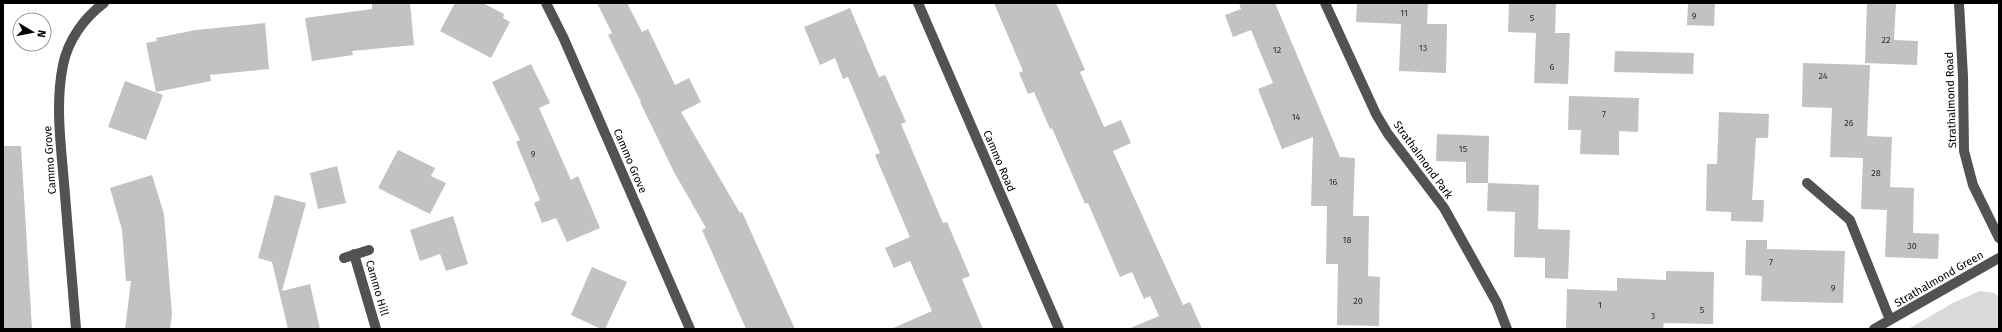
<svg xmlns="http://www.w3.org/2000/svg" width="2002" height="332" font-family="'Fira Sans',sans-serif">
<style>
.green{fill:#d9d9d9}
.building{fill:#c2c2c2}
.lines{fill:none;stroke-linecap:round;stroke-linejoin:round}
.minor{stroke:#525252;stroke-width:10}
.labels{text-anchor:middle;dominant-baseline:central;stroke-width:3;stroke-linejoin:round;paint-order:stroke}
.number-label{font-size:9px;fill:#303030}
.street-label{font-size:11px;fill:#000;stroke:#fff}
</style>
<rect width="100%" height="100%" fill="#fff"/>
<!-- green -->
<path class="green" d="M1980,291L1994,293L1999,297V329H1908L1953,303Z"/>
<!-- building -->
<path class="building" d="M372,3H410L414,45L352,51L353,55L312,61L305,18L372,9Z
M455,3H483L504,14L503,18L510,22L491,58L440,31Z
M597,3H627L642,32L648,29L675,85L689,78L701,102L681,112L740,213L742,212L795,329H746L702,230L706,228L674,172L640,102H641L608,35L612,33Z
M994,3H1056L1085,70L1080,72L1104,127L1121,120L1131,143L1113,151L1183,305L1190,302L1202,329H1128L1159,316L1150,296L1144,299L1132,272L1120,277L1088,203L1085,204L1052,128L1050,129L1034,92L1028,94L1019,73L1023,71Z
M1239,3H1275L1340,157L1355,158L1353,216H1369L1368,276L1380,277L1379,326L1337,325L1338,264H1326L1327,206H1311L1313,137L1282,149L1258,89L1273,83L1251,30L1233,37L1225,15L1241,9Z
M1357,3H1428L1427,24H1447L1446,73L1399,71L1401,24L1356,22Z
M1509,3H1556L1555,33H1570L1568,84L1534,83L1536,33L1508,32Z
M1688,3H1715L1714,26L1687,25Z
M1867,3H1896L1894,40L1918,41L1917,65L1865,63Z
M850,8L879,77L885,75L906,122L901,124L943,223L947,222L970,276L962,279L983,329H891L932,311L910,261L894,268L885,248L910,237L875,155L880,153L848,77L843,79L835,58L820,65L804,27Z
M265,23L269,69L210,75L211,81L156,92L146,43L157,41L156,38L196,30Z
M1615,51L1694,53L1693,74L1614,72Z
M1803,63L1870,65L1867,136L1892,137L1890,187L1914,188L1913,233L1939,234L1938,259L1885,257L1887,210L1861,209L1863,158L1830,157L1832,108L1802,107Z
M531,64L550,103L539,108L571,180L578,176L600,228L567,242L556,218L542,223L534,203L540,200L516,142L520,140L492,82Z
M125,81L163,95L146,140L108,127Z
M1569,96L1639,98L1638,132L1619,131V155L1580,154L1581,130H1568Z
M1719,112L1769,114L1768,138H1756L1752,200H1764L1763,222L1731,221V212L1706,211L1707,164H1717Z
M1437,134L1489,136L1488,183H1466V162L1436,161Z
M3,146H21L32,329H3Z
M398,150L435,168L431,176L446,183L430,214L378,188Z
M337,166L346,203L318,209L310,173Z
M152,175L164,214L172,315L170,329H125L131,281H126L122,230L110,188Z
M1488,183L1539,185L1538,229L1570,230L1568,279L1545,278V258L1514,257L1515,212L1487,211Z
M275,195L306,203L282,291L310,284L320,329H288L272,262L258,258Z
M453,216L468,264L446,271L440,254L420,261L410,230Z
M1746,240H1767V249L1845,251L1843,303L1761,301L1762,276L1745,275Z
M592,267L627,282L605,329H601L571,315Z
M1666,271L1714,272L1713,324L1664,323L1663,329H1566L1567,289L1617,291V278L1666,280Z"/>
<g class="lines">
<!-- minor -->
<path class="minor" d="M546,3L564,39L690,329
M918,3L1059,329
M1325,3L1376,114L1388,134L1444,208L1497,303L1507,329
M1959,3L1963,77L1964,151L1973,185L1999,238
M1807,183L1850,220L1890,320
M354,254L376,329
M344,258L369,250
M76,329C72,280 68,232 64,183C61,145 55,104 63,65C68,40 84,18 104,3
M1874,329L1999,258"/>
</g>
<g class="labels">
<!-- number labels -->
<g class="number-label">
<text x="1404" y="13">11</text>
<text x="1694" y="16">9</text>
<text x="1532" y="18">5</text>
<text x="1886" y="40">22</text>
<text x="1423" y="48">13</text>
<text x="1277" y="50">12</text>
<text x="1552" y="67">6</text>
<text x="1823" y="76">24</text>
<text x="1604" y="114">7</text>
<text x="1296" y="117">14</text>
<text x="1849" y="123">26</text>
<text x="1463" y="149">15</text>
<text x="533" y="154">9</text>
<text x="1876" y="173">28</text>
<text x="1333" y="182">16</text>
<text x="1347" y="240">18</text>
<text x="1912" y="246">30</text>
<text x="1771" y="262">7</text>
<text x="1833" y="288">9</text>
<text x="1358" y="301">20</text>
<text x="1600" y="305">1</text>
<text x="1702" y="310">5</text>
<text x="1653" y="316">3</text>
</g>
<!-- street labels -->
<g class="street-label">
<text transform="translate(1951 100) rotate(-92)">Strathalmond Road</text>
<text transform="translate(50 160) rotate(-94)">Cammo Grove</text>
<text transform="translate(1423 160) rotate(54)">Strathalmond Park</text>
<text transform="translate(630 161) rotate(67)">Cammo Grove</text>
<text transform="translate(999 161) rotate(67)">Cammo Road</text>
<text transform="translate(1939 279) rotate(-30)">Strathalmond Green</text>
<text transform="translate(377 288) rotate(74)">Cammo Hill</text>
</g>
</g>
<!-- border -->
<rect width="2002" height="332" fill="none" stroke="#000000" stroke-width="8"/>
<!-- north arrow -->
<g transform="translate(32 32) rotate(100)"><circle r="19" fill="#ffffff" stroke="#999999"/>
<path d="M0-3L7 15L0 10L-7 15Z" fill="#000000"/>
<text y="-6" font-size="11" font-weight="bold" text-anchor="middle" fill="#000000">N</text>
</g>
</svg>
